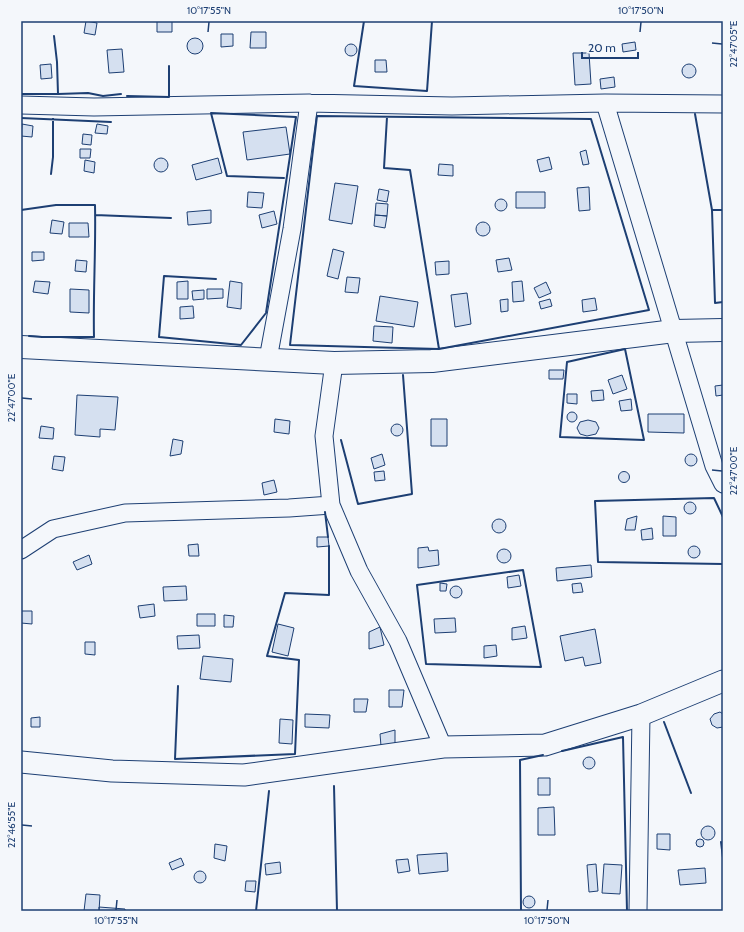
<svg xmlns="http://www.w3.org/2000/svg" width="744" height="932" font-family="Cabin,sans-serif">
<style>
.building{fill:#d5e0f0;stroke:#1d3f73}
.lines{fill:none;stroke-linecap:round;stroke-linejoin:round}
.minor-casing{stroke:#1d3f73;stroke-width:19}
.tertiary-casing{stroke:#1d3f73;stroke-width:23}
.primary-casing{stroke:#1d3f73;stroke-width:24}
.minor{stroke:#f4f7fb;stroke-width:17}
.tertiary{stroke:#f4f7fb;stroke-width:21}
.primary{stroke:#f4f7fb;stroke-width:22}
.wall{stroke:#1d3f73;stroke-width:2}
.ticks{fill:none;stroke:#1d3f73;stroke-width:1.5}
.neatline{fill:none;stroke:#1d3f73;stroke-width:1.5}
.ticks-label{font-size:10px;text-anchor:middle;fill:#1d3f73}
</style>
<rect width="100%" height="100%" fill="#f4f7fb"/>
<!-- building -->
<path class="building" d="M86,21L97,23L95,35L84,33Z
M157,21H172V32H157Z
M251,32H266V48H250Z
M221,34H233V46L221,47Z
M187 46a8 8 0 1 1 16 0a8 8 0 1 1-16 0Z
M635,42L636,50L623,52L622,44Z
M345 50a6 6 0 1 1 12 0a6 6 0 1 1-12 0Z
M122,49L124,72L109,73L107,50Z
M573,53H589L591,84L575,85Z
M375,60H386L387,72H375Z
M51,64L52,78L41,79L40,65Z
M682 71a7 7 0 1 1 14 0a7 7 0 1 1-14 0Z
M614,77L615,87L601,89L600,79Z
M22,124L33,126L32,137L21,136Z
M97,124L108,126L107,134L95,133Z
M286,127L290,154L247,160L243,132Z
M83,134L92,135L91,145L82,144Z
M80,149H91L90,158H80Z
M586,150L589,164L583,165L580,152Z
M549,157L552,169L540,172L537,160Z
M154 165a7 7 0 1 1 14 0a7 7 0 1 1-14 0Z
M218,158L222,173L196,180L192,165Z
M85,160L95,162L94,173L84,171Z
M439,164L453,165V176L438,175Z
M335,183L358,186L352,224L329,220Z
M589,187L590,210L579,211L577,188Z
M379,189L389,191L387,202L377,200Z
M248,192L264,193L262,208L247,207Z
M516,192H545V208H516Z
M495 205a6 6 0 1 1 12 0a6 6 0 1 1-12 0Z
M376,203L388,204L387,216L375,215Z
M211,210V223L188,225L187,212Z
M274,211L277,224L262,228L259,215Z
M375,215L387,216L385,228L374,226Z
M52,220L64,222L62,234L50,233Z
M476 229a7 7 0 1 1 14 0a7 7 0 1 1-14 0Z
M69,223H88L89,237H69Z
M333,249L344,252L338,279L327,276Z
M32,252H44V260L32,261Z
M509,258L512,270L498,272L496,260Z
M76,260L87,261L86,272L75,271Z
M449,261V274L436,275L435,262Z
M347,277L360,278L358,293L345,292Z
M35,281L50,282L48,294L33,292Z
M188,281V299H177V282Z
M230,281L242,283L241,309L227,307Z
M522,281L524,301L513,302L512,282Z
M546,282L551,293L539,298L534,288Z
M70,289L89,290V313L70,312Z
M207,289H223V298L207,299Z
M204,290V299L193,300L192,291Z
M467,293L471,324L455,327L451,295Z
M380,296L418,302L414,327L376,321Z
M595,298L597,310L583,312L582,300Z
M508,299V311L501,312L500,300Z
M550,299L552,306L541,309L539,302Z
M193,306L194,318L180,319V307Z
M374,326L393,327L392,343L373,341Z
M549,370H564L563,379H549Z
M622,375L627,389L613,394L608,380Z
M723,385V395L716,396L715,386Z
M603,390L604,400L592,401L591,391Z
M567,394H577V404L567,403Z
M77,395L118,397L115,430L100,429V437L75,435Z
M631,399L632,410L621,411L619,401Z
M567 417a5 5 0 1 1 10 0a5 5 0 1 1-10 0Z
M648,414H684V433L648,432Z
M275,419L290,421L289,434L274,432Z
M431,419H447V446H431Z
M588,420L596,422L599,428L596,434L587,436L580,434L577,428L580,422Z
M391 430a6 6 0 1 1 12 0a6 6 0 1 1-12 0Z
M41,426L54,428L53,439L39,438Z
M173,439L183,441L181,454L170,456Z
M382,454L385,465L374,469L371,458Z
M685 460a6 6 0 1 1 12 0a6 6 0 1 1-12 0Z
M54,456L65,457L63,471L52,469Z
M384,471L385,480L375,481L374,472Z
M618.5 477a5.5 5.5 0 1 1 11 0a5.5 5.5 0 1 1-11 0Z
M274,480L277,492L264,495L262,483Z
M684 508a6 6 0 1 1 12 0a6 6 0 1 1-12 0Z
M637,516L635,530H625L627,519Z
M663,516L676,517V536H663Z
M492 526a7 7 0 1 1 14 0a7 7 0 1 1-14 0Z
M652,528L653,539L642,540L641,530Z
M317,537H328L329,546L317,547Z
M198,544L199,556H189L188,545Z
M688 552a6 6 0 1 1 12 0a6 6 0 1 1-12 0Z
M428,547L429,551L438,550L439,565L418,568V548Z
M497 556a7 7 0 1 1 14 0a7 7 0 1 1-14 0Z
M89,555L92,564L77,570L73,562Z
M591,565L592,577L557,581L556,568Z
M519,575L521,586L508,588L507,577Z
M440,583L447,584L446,591H440Z
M581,583L583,592L573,593L572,584Z
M450 592a6 6 0 1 1 12 0a6 6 0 1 1-12 0Z
M186,586L187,600L164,601L163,587Z
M154,604L155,616L140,618L138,606Z
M21,611H32V624L21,623Z
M197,614H215V626H197Z
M224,615L234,616L233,627H224Z
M455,618L456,632L435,633L434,619Z
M278,624L294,628L288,656L272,652Z
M525,626L527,638L512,640V628Z
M380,627L384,645L369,649V632Z
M595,629L601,663L585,666L583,657L565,661L560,636Z
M199,635L200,648L178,649L177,636Z
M85,642H95V655L85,654Z
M496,645L497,656L484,658V646Z
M203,656L233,659L231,682L200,679Z
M389,690H404L402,707H389Z
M354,699H368L366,712H354Z
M720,712L723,714V727L717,728L712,725L710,719L714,714Z
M305,714L330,715L329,728L305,727Z
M40,717V727H31V718Z
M280,719L293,720L292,744L279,743Z
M395,730V744L381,746L380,734Z
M583 763a6 6 0 1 1 12 0a6 6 0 1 1-12 0Z
M538,778H550V795H538Z
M554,807L555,835H538V808Z
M701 833a7 7 0 1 1 14 0a7 7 0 1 1-14 0Z
M657,834H670V850L657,849Z
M696 843a4 4 0 1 1 8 0a4 4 0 1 1-8 0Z
M215,844L227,846L225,861L214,858Z
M447,853L448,871L419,874L417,855Z
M181,858L184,865L172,870L169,863Z
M408,859L410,871L398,873L396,860Z
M280,862L281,873L266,875L265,864Z
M596,864L598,891L589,892L587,865Z
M604,864L622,865L620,894L602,893Z
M705,868L706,883L680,885L678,870Z
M194 877a6 6 0 1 1 12 0a6 6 0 1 1-12 0Z
M246,881H256L255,892L245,891Z
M86,894L100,895L99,911H84Z
M523 902a6 6 0 1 1 12 0a6 6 0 1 1-12 0Z
M99,907L125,909V911H99Z"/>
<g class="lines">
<!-- minor casing -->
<g class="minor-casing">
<path id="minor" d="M605,103L714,466L723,484
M21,105L94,107L309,103L452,106L605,103L723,104
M268,359L292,229L309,103
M334,363L324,436L331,505L359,571L398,641L443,747
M21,550L53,529L125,513L289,508L331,505
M638,911L641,715"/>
</g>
<!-- tertiary casing -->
<g class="tertiary-casing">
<path id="tertiary" d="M21,762L112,771L244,775L443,747L545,745L641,715L723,681"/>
</g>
<!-- primary casing -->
<g class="primary-casing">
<path id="primary" d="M21,347L334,363L432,361L674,331L723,330"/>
</g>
<!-- minor -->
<use href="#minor" class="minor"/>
<!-- tertiary -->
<use href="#tertiary" class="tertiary"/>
<!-- primary -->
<use href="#primary" class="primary"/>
<!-- wall -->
<path class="wall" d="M364,21L354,86L427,91L432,21
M54,36L57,62L58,94
M21,94H58L88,93L103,96L121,94
M127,96L169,97V66
M695,114L712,210
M317,116L591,119L649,310L439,349L290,345Z
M387,117L384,168L410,170L439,349
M21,118L111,122
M51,174L53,157V119
M21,210L56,205H95C96,249 93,293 94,337H42L29,336
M723,210H712L715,303L723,302
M95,215L171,218
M216,279L164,276L159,337L241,345L266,313L296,117L211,113L227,176L284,178
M625,349L644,440L560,437L567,362Z
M341,440L358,504L412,494L403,375
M325,512L328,537
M723,517L714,498L595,501L598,562L723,564
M523,570L541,667L426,664L417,585Z
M178,686L175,759L295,754L299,660L267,656L285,593L329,595V546
M664,722L691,793
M562,751L623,737L627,911
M334,786L337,911
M721,842L723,858
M256,911L269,791
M521,911L520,760L543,755"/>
</g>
<!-- ticks -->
<path class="ticks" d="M208,32L209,22M640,32L641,22M712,43L722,44M22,398L32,399M712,470L722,471M22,825L32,826M116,910L117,900M547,910L548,900"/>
<!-- border -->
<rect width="744" height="932" fill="none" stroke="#f4f7fb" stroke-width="44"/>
<!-- scale -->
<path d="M582 52v6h56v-6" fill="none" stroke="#1d3f73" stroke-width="2"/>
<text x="588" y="52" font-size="12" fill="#1d3f73" stroke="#f4f7fb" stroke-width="3" paint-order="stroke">20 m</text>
<rect x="22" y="22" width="700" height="888" class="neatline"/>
<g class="ticks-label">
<text x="209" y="14">10°17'55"N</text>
<text x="641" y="14">10°17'50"N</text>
<text transform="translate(733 44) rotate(-90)" y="4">22°47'05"E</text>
<text transform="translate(11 398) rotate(-90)" y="4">22°47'00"E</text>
<text transform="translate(733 471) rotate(-90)" y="4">22°47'00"E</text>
<text transform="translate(11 825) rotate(-90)" y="4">22°46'55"E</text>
<text x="116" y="924">10°17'55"N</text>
<text x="547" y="924">10°17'50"N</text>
</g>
</svg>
